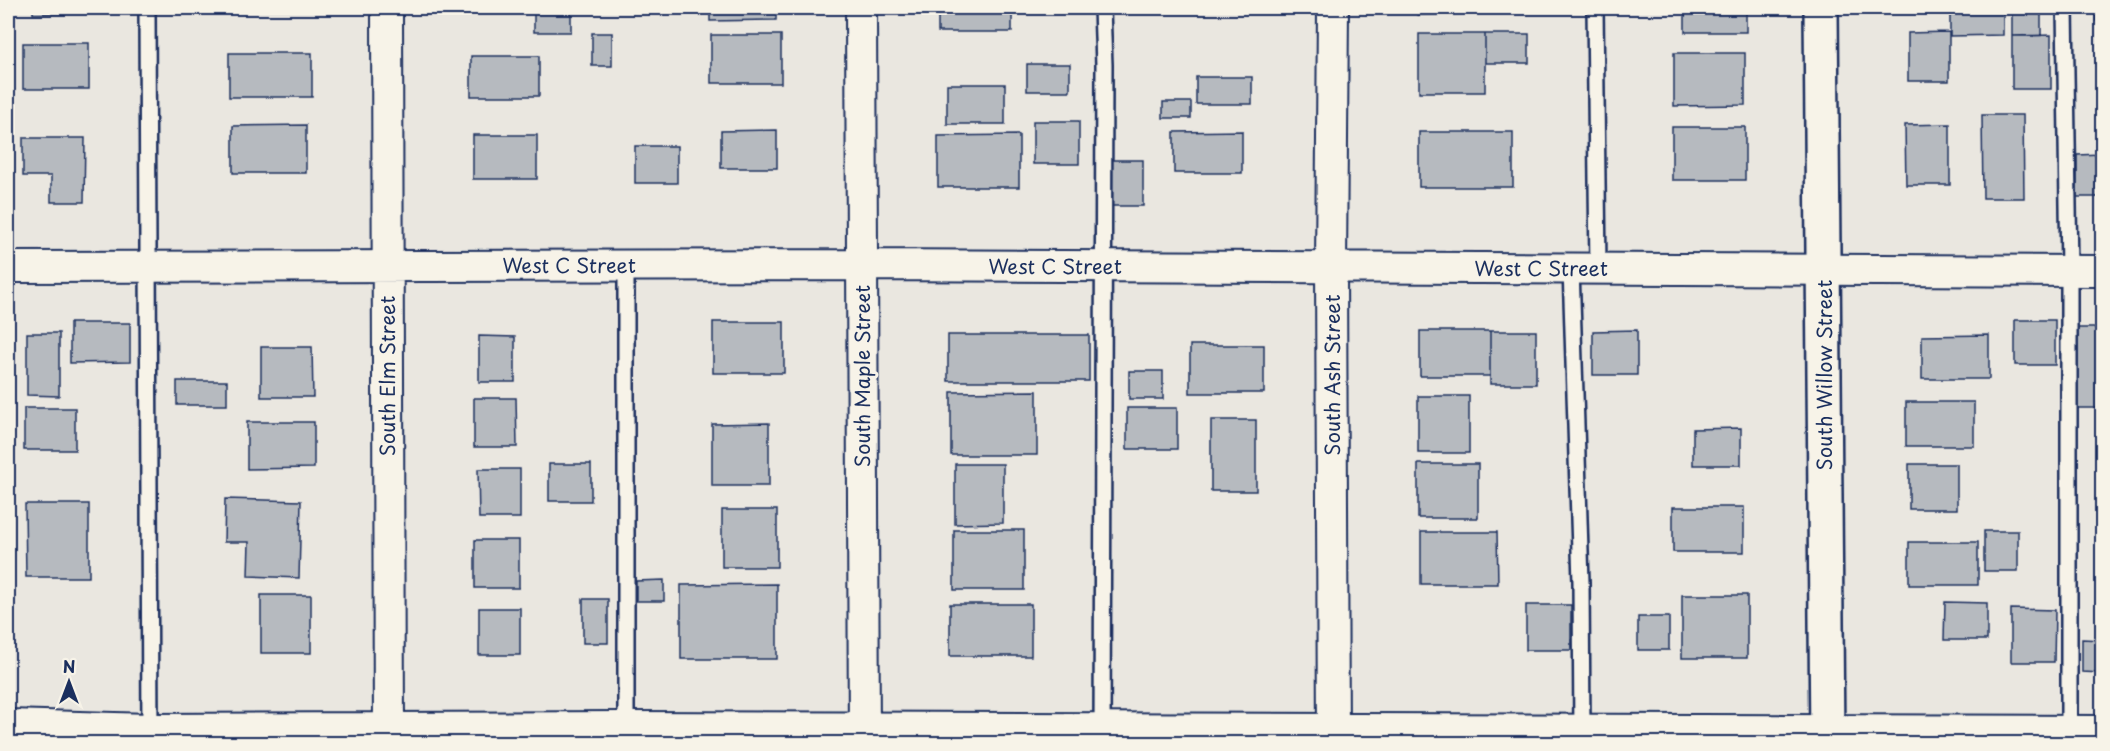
<svg xmlns="http://www.w3.org/2000/svg" width="2110" height="751" font-family="'Playpen Sans',sans-serif">
<style>
.building{fill:#b6babf;stroke:#1b2f5e;stroke-width:1.5}
.lines{fill:none;stroke-linecap:round;stroke-linejoin:round}
.lane-casing{stroke:#1b2f5e;stroke-width:20}
.street-casing{stroke:#1b2f5e;stroke-width:34}
.secondary-casing{stroke:#1b2f5e;stroke-width:38}
.lane{stroke:#f7f3e8;stroke-width:15}
.street{stroke:#f7f3e8;stroke-width:30}
.secondary{stroke:#f7f3e8;stroke-width:33}
.labels{text-anchor:middle;dominant-baseline:central;stroke-width:6;stroke-linejoin:round;paint-order:stroke}
.street-label{font-size:20px;fill:#1b2f5e;stroke:#f7f3e8}
</style>
<rect width="100%" height="100%" fill="#eae7e0"/>
<filter id="ink" filterUnits="userSpaceOnUse"><feTurbulence type="fractalNoise" baseFrequency=".0167" numOctaves="2"/><feDisplacementMap in="SourceGraphic" scale="12" xChannelSelector="R" yChannelSelector="G"/><feConvolveMatrix kernelMatrix="1 2 1 2 8 2 1 2 1" color-interpolation-filters="sRGB"/></filter>
<g filter="url(#ink)">
<!-- building -->
<path class="building" d="M33,8H86V13L33,14Z
M534,8H571V32H534Z
M710,8H776V20L710,21Z
M938,8H1012V32H938Z
M1418,8H1480V14L1418,15Z
M1685,8H1746V32H1685Z
M1950,8H2003V35L1950,36Z
M2012,8H2041V36H2012Z
M2096,8H2102V21H2096Z
M1949,32V81H1908V33Z
M592,33H612V66H592Z
M1419,34H1485V92H1419Z
M1485,34H1529V63H1485Z
M711,35H781V83H711Z
M2051,35V89H2012V36Z
M23,43H89V89H23Z
M229,53H312V97H229Z
M1674,53H1745V105L1674,106Z
M471,56H539V96H471Z
M1027,64H1070V91H1027Z
M1196,77H1252V104H1196Z
M947,84H1005V124H947Z
M1163,102H1191V118H1163Z
M1982,115H2023L2024,198H1983Z
M1033,121H1079V164H1033Z
M1950,124V185H1906L1905,125Z
M306,125V173H233V126Z
M1672,127H1745V180H1672Z
M777,130V168H721V131Z
M1242,131V173H1174V132Z
M1419,132H1513V187H1419Z
M473,135H537V179H473Z
M1019,135V187H938V136Z
M23,138H85L84,202H51V176H23Z
M635,146H677V183H635Z
M2102,154V197H2077V155Z
M1104,160H1143V206H1104Z
M2015,320H2055V365H2015Z
M713,322H784V373H713Z
M70,323H130V362L70,363Z
M2077,328H2102V408H2076Z
M1637,330V375H1593V331Z
M1420,331H1490V376H1420Z
M1490,331H1536V384H1490Z
M27,333H59V396L27,395Z
M948,335H1089V381H948Z
M1989,335V379H1922V336Z
M479,336L515,337V382H479Z
M1190,345H1264V393H1190Z
M261,347H312L313,397H261Z
M1129,371H1163V399H1129Z
M177,381H227V405H177Z
M1037,391V455H951V392Z
M1418,396H1469V453H1418Z
M474,398H516L517,447H474Z
M1906,402H1974V446H1906Z
M24,408H75V450H24Z
M1127,408H1177V449H1127Z
M1211,420H1256V491H1211Z
M247,422H314V468L247,469Z
M769,423V486H712V424Z
M1741,428V465H1693V429Z
M549,464H591V501H549Z
M955,464H1003V523L955,524Z
M1418,464H1478V518H1418Z
M1909,464H1957V509H1909Z
M478,469H520V518H479Z
M225,499L301,501L299,578L248,576L249,542H224Z
M25,504H89V577H26Z
M1673,507H1744V552H1673Z
M722,510H777V567H722Z
M954,530H1024V590H954Z
M1984,531H2018V571H1984Z
M1421,532H1497L1498,584H1421Z
M475,540H519V588H475Z
M1909,542H1978V585H1909Z
M664,580V601H636V581Z
M777,584V659H681V585Z
M261,595H311V653H261Z
M1682,595H1747V658H1682Z
M583,599H608V643H583Z
M1945,602L1987,603V640H1944Z
M950,604H1031V656H950Z
M1526,605H1571V650H1526Z
M479,608H520V655H479Z
M2011,609L2055,610L2054,662H2011Z
M1638,617H1669V650H1638Z
M2082,639L2102,640V673L2082,672Z"/>
<g class="lines">
<!-- lane casing -->
<g class="lane-casing">
<path id="lane" d="M147,8L150,735
M1102,8L1104,65L1102,744
M1595,8L1598,268
M2065,8L2069,270V736
M626,265V744
M1571,268L1581,582L1582,735"/>
</g>
<!-- street casing -->
<g class="street-casing">
<path id="street" d="M387,8L389,744
M861,8L864,744
M8,267L862,265L2102,271
M8,725L150,729L626,727L2102,731
M1333,744L1331,267L1333,8"/>
</g>
<!-- secondary casing -->
<g class="secondary-casing">
<path id="secondary" d="M1821,8L1827,744"/>
</g>
<!-- lane -->
<use href="#lane" class="lane"/>
<!-- street -->
<use href="#street" class="street"/>
<!-- secondary -->
<use href="#secondary" class="secondary"/>
</g>
</g>
<g class="labels">
<!-- street labels -->
<g class="street-label">
<text x="569" y="265">West C Street</text>
<text x="1055" y="266">West C Street</text>
<text x="1541" y="268">West C Street</text>
<text transform="translate(1332 375) rotate(-90)">South Ash Street</text>
<text transform="translate(1824 375) rotate(-90)">South Willow Street</text>
<text transform="translate(387 376) rotate(-90)">South Elm Street</text>
<text transform="translate(862 376) rotate(-90)">South Maple Street</text>
</g>
</g>
<!-- margin -->
<rect width="2110" height="751" fill="none" stroke="#f7f3e8" stroke-width="30"/>
<rect x="15" y="15" width="2080" height="721" fill="none" stroke="#1b2f5e" stroke-width="2" filter="url(#ink)"/>
<!-- north arrow -->
<g transform="translate(69 682)" stroke="#f7f3e8" stroke-width="4.5" paint-order="stroke">
<path d="M0-4.5L10 22L0 15L-10 22Z" fill="#1b2f5e"/>
<text y="-9" font-size="16" font-weight="bold" text-anchor="middle" fill="#1b2f5e">N</text>
</g>
</svg>
